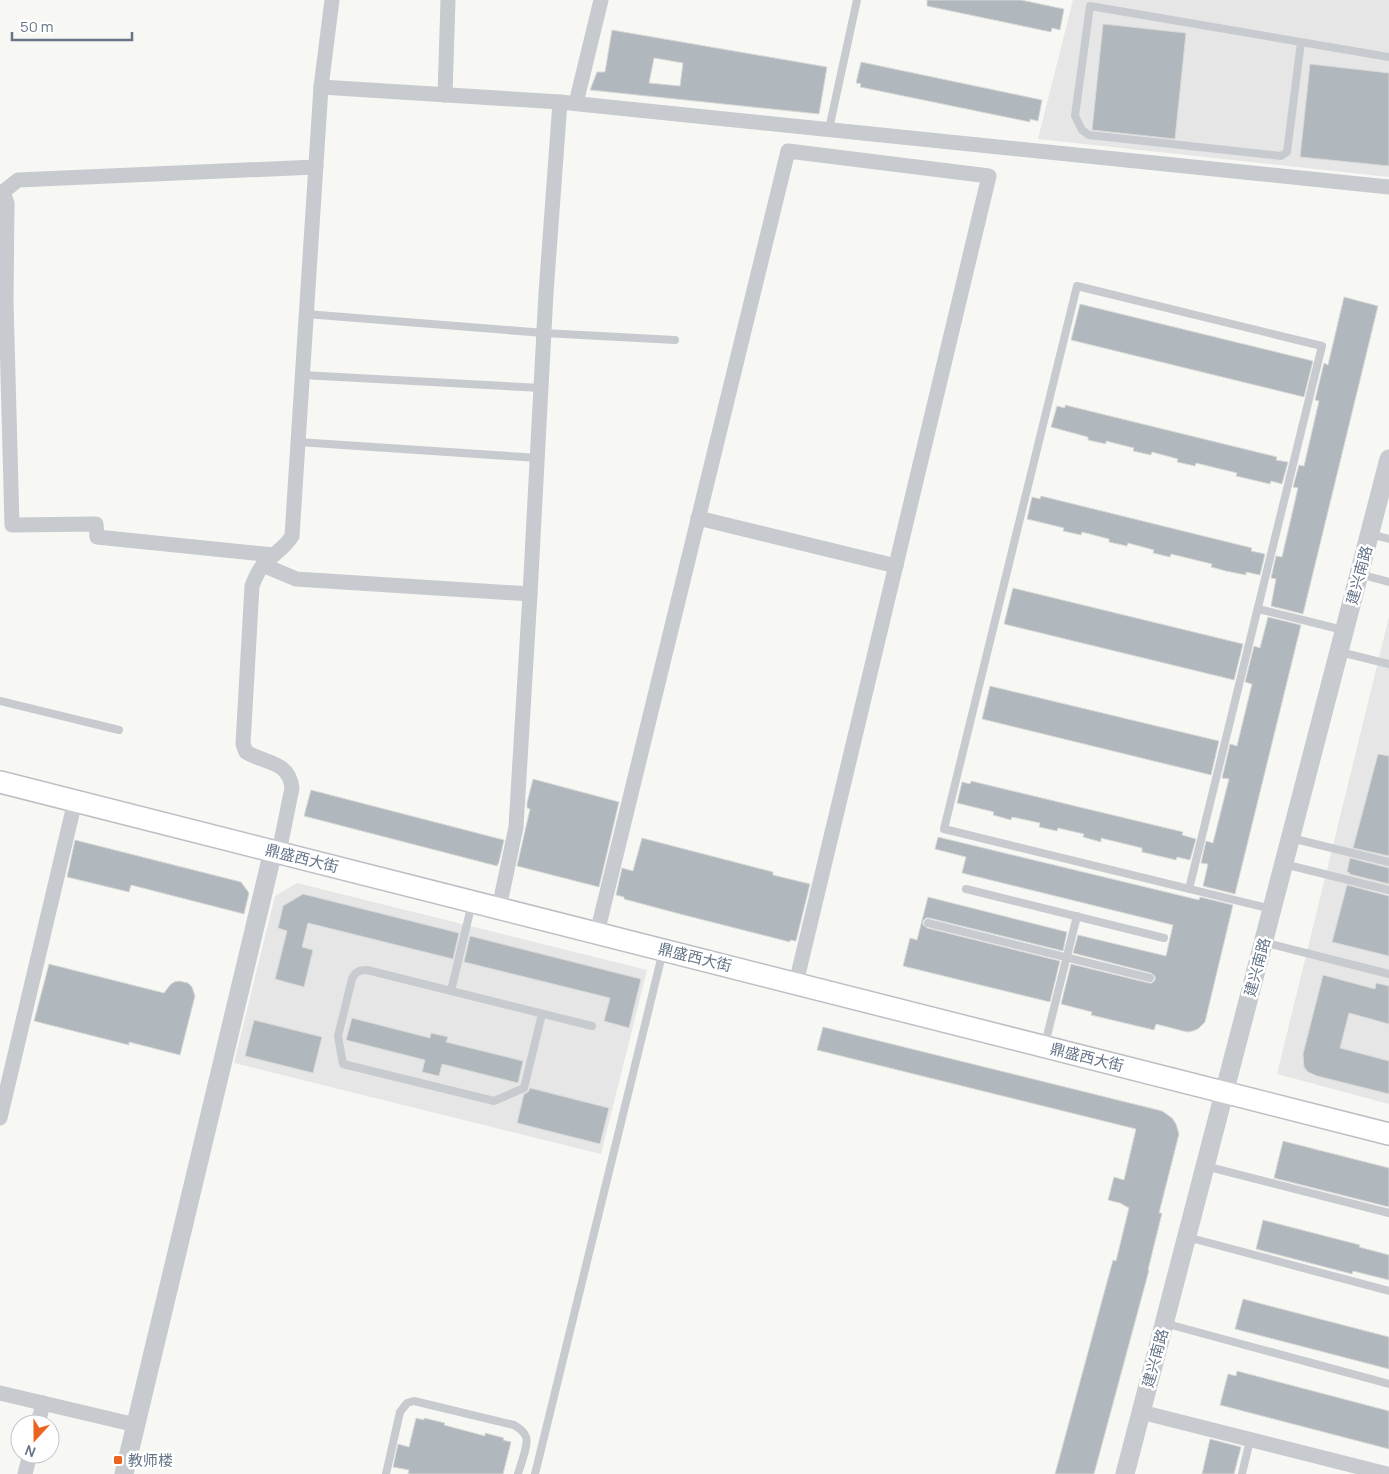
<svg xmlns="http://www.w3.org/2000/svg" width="1389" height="1474" font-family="Manrope,'Noto Sans SC',sans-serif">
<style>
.built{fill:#e5e6e5}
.building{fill:#b0b7bd;stroke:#d9d9d7;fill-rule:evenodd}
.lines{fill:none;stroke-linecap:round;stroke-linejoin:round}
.secondary-casing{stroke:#bcbfc4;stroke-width:24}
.service{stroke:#c7cace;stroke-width:8}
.minor{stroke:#c7cace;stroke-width:15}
.tertiary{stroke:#c7cace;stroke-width:19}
.secondary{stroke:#fff;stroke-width:21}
.poi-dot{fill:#eb6420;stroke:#fff;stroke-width:2}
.labels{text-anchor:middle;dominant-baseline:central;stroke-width:5;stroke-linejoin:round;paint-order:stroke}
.street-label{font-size:15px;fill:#657487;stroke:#fff}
.poi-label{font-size:15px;fill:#657487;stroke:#fff;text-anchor:start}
</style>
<rect width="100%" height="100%" fill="#f7f7f4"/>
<g class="built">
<polygon points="1073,0 1389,0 1389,177 1038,139"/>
<polygon points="1389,617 1389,1104 1277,1074"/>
<polygon points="297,883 647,970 601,1154 234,1063 275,896"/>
</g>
<g class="building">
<polygon points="927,0 1021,0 1064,9 1060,30 1052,28 1051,32 927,6"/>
<polygon points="1103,24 1186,33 1175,139 1092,130"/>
<path d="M 612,30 L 827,67 L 819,114 L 590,90 L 597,72 L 605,72 ZM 654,58 L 683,63 L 680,86 L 649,83 Z"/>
<polygon points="861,62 1042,100 1038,121 1030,119 1030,122 860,87 861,84 856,83"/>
<polygon points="1310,64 1389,73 1389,166 1300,157"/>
<polygon points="1344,297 1378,306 1303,614 1271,606 1276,579 1271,578 1276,556 1282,557 1298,488 1293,487 1299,465 1304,466 1319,401 1315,400 1324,363 1328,365"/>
<polygon points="1080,304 1313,361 1304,397 1071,340"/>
<polygon points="1065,405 1277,457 1276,460 1288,462 1282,484 1271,481 1270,484 1236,476 1237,473 1196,463 1195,466 1177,462 1178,459 1152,452 1151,455 1133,451 1134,448 1106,441 1106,444 1088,440 1088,437 1051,427 1057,406 1065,408"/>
<polygon points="1041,496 1252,548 1251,551 1265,554 1260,575 1246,572 1246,575 1226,571 1211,567 1212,564 1171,554 1170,557 1153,553 1154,550 1128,543 1127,546 1109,542 1109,539 1082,532 1081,535 1063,531 1064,528 1027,519 1032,497 1040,499"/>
<polygon points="1013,588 1243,644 1234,680 1004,624"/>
<polygon points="1268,617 1301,625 1235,894 1203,886 1208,864 1201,863 1206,841 1213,843 1229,779 1222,778 1230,744 1237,746 1252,684 1245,682 1254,646 1260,648"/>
<polygon points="990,686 1219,741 1211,775 982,719"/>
<polygon points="1378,754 1389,756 1389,856 1353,848"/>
<polygon points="533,779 619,802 599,887 517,866 530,809 527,808 527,803"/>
<polygon points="971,781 1183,832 1182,835 1196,839 1190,860 1177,857 1176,860 1142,852 1142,848 1101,838 1101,842 1083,837 1084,834 1058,828 1057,831 1039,827 1040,823 1012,817 1011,820 993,815 994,812 957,803 962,782 970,784"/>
<polygon points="311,790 504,840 499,862 497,866 304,816"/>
<polygon points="938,837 1199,900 1200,897 1233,905 1205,1022 1198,1029 1193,1031 1187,1032 1156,1024 1154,1030 1091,1015 1092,1012 1061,1004 1071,964 1149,983 1152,983 1155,980 1155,976 1151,973 1073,953 1078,935 1166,956 1173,925 962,873 966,857 935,849"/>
<polygon points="642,838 773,872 773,875 810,884 796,941 790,940 790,942 680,914 624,899 624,897 616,895 622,868 633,871"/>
<polygon points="75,840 241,882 249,893 244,914 131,885 129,892 67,877"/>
<polygon points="1350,858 1389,868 1389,884 1349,874 1350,873 1347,872"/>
<polygon points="1347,885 1389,896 1389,956 1332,942"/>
<polygon points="303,894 459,933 453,959 308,923 302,947 313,950 304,987 275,979 287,931 278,928 283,906"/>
<polygon points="928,897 1067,932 1063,951 929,918 926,918 923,921 923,925 927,928 1060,961 1050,1002 903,966 910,938 917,940"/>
<polygon points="470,936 641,979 629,1028 604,1021 610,998 464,962"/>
<polygon points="49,964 164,993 170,985 174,982 179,981 188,983 192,987 195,996 180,1055 129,1042 129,1045 34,1021"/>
<polygon points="1323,975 1375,989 1376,983 1389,986 1389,1024 1349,1013 1340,1048 1389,1061 1389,1094 1317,1076 1308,1072 1304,1067 1303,1054"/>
<polygon points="352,1018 430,1038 431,1033 448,1037 446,1042 523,1061 518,1083 442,1064 439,1076 422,1072 425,1060 346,1040"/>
<polygon points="254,1020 322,1037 313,1073 245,1056"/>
<polygon points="823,1027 1162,1111 1172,1118 1176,1124 1179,1134 1159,1213 1162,1213 1148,1270 1149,1270 1094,1474 1055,1474 1113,1260 1116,1261 1129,1208 1120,1203 1108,1200 1114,1177 1124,1180 1136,1129 817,1050"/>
<polygon points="530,1088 609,1108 600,1144 517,1123 524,1094 528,1092"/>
<polygon points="1283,1141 1389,1168 1389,1207 1274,1178"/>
<polygon points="1263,1220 1360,1245 1359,1247 1389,1255 1389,1280 1353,1271 1352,1274 1256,1249"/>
<polygon points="1243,1299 1389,1337 1389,1369 1235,1329"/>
<polygon points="1237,1371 1389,1411 1389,1449 1220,1405 1228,1374 1236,1376"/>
<polygon points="416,1418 424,1420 424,1418 445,1423 444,1425 485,1436 485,1433 504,1438 503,1440 511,1442 503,1474 408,1474 409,1470 393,1467 398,1444 409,1447"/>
<polygon points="1210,1439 1241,1447 1234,1474 1202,1474"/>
</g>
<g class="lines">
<defs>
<polyline id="secondary" points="0,782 1389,1134"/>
</defs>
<use href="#secondary" class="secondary-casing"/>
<g class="service">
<polyline points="1301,42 1287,152 1281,156 1089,135 1082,130 1075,116 1090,6 1389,57"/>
<polyline points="829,129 857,0"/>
<polyline points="306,314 544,333 675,340"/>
<polyline points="302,375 541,388"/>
<polyline points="298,442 538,458"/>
<polyline points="1370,534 1389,539"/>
<polyline points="1359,574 1389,582"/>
<polyline points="1258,609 1343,630"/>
<polyline points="1340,652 1389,664"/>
<polyline points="0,701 119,730"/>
<polyline points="1291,838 1389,862"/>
<polyline points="1284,864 1389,890"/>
<polyline points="966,889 1164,938"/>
<polyline points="1189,889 1322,346 1077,286 944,829 1272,909"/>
<polyline points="928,923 1150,978"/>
<polyline points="1263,942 1389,974"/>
<polyline points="451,991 472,903"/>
<path d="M 542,1014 L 524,1088 L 494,1101 L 343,1064 L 338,1036 L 352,979 C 355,972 359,970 367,970 L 592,1026"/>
<polyline points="1045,1044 1077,916"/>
<polyline points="1205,1166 1389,1213"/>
<polyline points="1187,1237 1389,1291"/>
<polyline points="1164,1323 1389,1384"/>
<path d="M 386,1474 L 400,1412 L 407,1403 L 414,1401 L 514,1425 C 519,1428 524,1431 526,1437 C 529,1444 520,1466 518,1474"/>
<polyline points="535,1474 663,951"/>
<polyline points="1242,1474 1250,1440"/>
</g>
<g class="minor">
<polyline points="321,87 560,102 1389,187"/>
<polyline points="445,95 448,0"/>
<polyline points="576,103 601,0"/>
<polyline points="0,192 3,192 18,180 316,167"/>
<polyline points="3,192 7,203 6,301 12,525 96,524 97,537 274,555"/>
<polyline points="698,518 896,566"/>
<polyline points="263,565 296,579 530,594"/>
<path d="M 279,852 L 292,788 C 289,761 266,764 246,752 L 243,744 L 252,586 C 255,578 258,571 263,565 C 273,554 285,548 292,536 L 321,87 L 332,0"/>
<polyline points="499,908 516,827 530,594 546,293 560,102"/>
<polyline points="597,933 788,151 989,176 796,983"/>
<polyline points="0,1118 75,801"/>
<polyline points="0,1393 136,1425"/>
<polyline points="1141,1412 1387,1474"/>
<polyline points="38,1424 43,1403"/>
<polyline points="25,1474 30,1454"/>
</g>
<g class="tertiary">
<polyline points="124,1474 273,851"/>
<polyline points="1125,1474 1389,459"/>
</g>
<use href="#secondary" class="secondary"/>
</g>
<rect class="poi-dot" x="113" y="1455" width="10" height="10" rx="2.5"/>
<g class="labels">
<g class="street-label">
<text transform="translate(1359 575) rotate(-75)">建兴南路</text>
<text transform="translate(302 858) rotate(14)">鼎盛西大街</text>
<text transform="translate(695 957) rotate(14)">鼎盛西大街</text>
<text transform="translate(1257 967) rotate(-75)">建兴南路</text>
<text transform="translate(1087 1057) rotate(14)">鼎盛西大街</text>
<text transform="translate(1155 1358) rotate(-75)">建兴南路</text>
</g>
<g class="poi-label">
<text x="128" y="1460">教师楼</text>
</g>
</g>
<g transform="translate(35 1439) rotate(201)"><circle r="24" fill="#ffffff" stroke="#c1c7cf"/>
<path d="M0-4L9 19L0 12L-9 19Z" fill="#eb6420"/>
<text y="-8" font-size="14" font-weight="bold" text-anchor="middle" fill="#657487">N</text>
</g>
<path d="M12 32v8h120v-8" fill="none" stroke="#657487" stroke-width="2.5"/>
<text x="20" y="32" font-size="15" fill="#657487" stroke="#ffffff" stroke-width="4" paint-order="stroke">50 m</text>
</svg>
